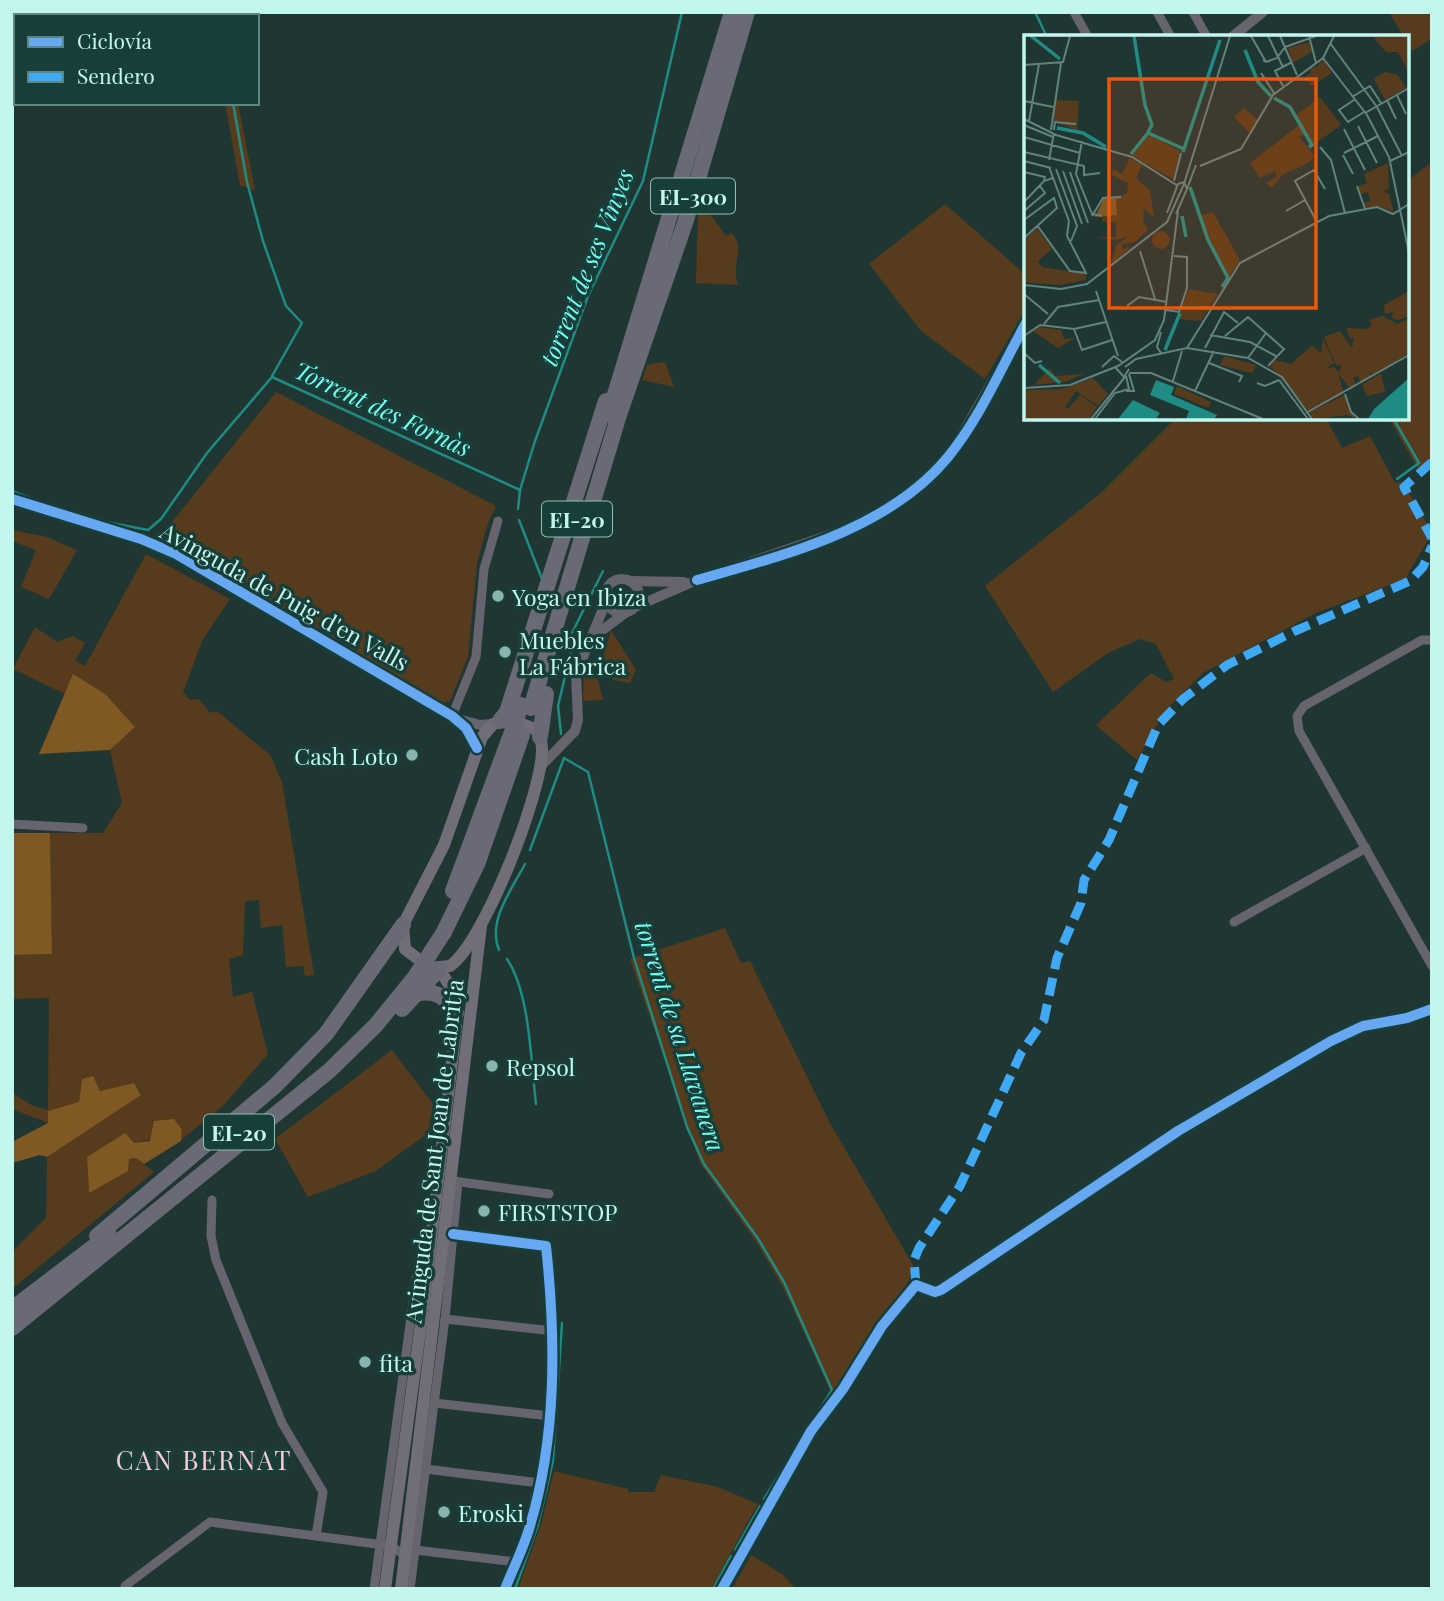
<svg xmlns="http://www.w3.org/2000/svg" width="1444" height="1601" font-family="'Playfair Display',serif">
<style>
.green{fill:#563c1c}
.forest{fill:#805823}
.lines{fill:none;stroke-linecap:round;stroke-linejoin:round}
.stream{stroke:#1f8c84;stroke-width:2.5}
.minor{stroke:#66646e;stroke-width:9}
.tertiary{stroke:#66646e;stroke-width:10}
.secondary{stroke:#716e7a;stroke-width:12}
.trunk{stroke:#696a75;stroke-width:16}
.trunk-bridge{stroke:#696a75;stroke-width:16}
.quiet{stroke:#3fa9f5;stroke-width:9;stroke-dasharray:18 9;stroke-linecap:butt}
.cycleway-casing{stroke:#183e3a;stroke-width:15}
.cycleway{stroke:#66a8f1;stroke-width:10}
.poi-dot{fill:#89b3ae;stroke:#183e3a;stroke-width:2.5}
.labels{text-anchor:middle;dominant-baseline:central;stroke-width:7;stroke-linejoin:round;paint-order:stroke}
.shield{fill:#183e3a;stroke:#8fc0b9;stroke-width:2}
.shield-label{font-size:21px;font-weight:bold;fill:#c2f7f0}
.street-label{font-size:23px;fill:#c2f7f0;stroke:#183e3a}
.poi-label{font-size:23px;fill:#c2f7f0;stroke:#183e3a;text-anchor:start}
.water-label{font-size:24px;font-style:italic;fill:#73fef1;stroke:#183e3a}
.quarter-label{font-size:26px;letter-spacing:2px;fill:#fdc9d2;stroke:#183e3a}
.inset-river{fill:none;stroke:#1f8c84;stroke-width:3.5}
.inset-road{fill:none;stroke:#61837f;stroke-width:2}
.view{fill:#e8590c;fill-opacity:0.15;stroke:#e8590c;stroke-width:3.5}
.inset-edge{fill:none;stroke:#c2f7f0;stroke-width:3.5}
</style>
<rect width="100%" height="100%" fill="#203633"/>
<g class="green">
<polygon points="1389,12 1432,12 1432,39 1412,51 1407,37 1404,37"/>
<polygon points="225,103 238,103 255,190 240,185"/>
<polygon points="1432,162 1432,462 1419,471 1389,418 1407,418 1407,181"/>
<polygon points="945,204 1026,275 1026,309 985,379 921,331 869,264"/>
<path d="M 698,212 L 710,214 L 726,236 L 731,233 C 747,247 730,262 738,285 L 696,283 Z"/>
<polygon points="665,362 674,387 642,380 647,365"/>
<polygon points="276,392 496,506 488,523 477,563 468,657 450,701 443,703 161,536"/>
<polygon points="1176,418 1326,418 1342,448 1370,436 1395,483 1403,482 1432,533 1405,579 1316,613 1203,673 1165,711 1137,760 1096,725 1151,673 1166,682 1174,679 1156,644 1140,639 1108,653 1053,692 985,586 1101,493"/>
<polygon points="12,530 47,537 77,550 49,599 21,587 36,550 12,541"/>
<polygon points="146,554 230,599 203,639 183,692 190,700 199,699 210,713 217,711 270,755 282,782 314,975 305,976 303,966 286,967 282,925 261,928 259,900 245,901 243,955 229,959 233,997 252,992 268,1054 222,1107 181,1140 182,1130 87,1157 89,1192 129,1159 136,1158 154,1172 12,1289 12,1252 46,1218 47,1157 141,1094 134,1083 100,1091 93,1077 82,1079 79,1102 48,1123 12,1109 12,1093 33,1106 48,1110 49,998 12,999 12,955 52,954 50,833 103,833 122,803 110,750 135,727 73,675 65,694 13,669 35,627 57,642 73,636 85,643 75,661 85,666"/>
<polygon points="611,630 636,670 630,683 613,680 603,656"/>
<polygon points="590,668 596,672 603,700 583,701 584,672"/>
<polygon points="725,928 741,963 750,961 831,1125 913,1265 909,1281 832,1394 784,1289 757,1243 700,1163 630,959"/>
<polygon points="392,1050 433,1104 428,1133 376,1171 308,1197 275,1139"/>
<polygon points="554,1471 628,1489 628,1492 654,1492 661,1475 718,1487 758,1504 711,1589 518,1589 541,1524"/>
<polygon points="751,1555 782,1574 796,1589 732,1589"/>
</g>
<g class="forest">
<polygon points="73,674 105,694 135,727 110,750 39,754"/>
<polygon points="12,833 50,833 52,954 12,955"/>
<polygon points="93,1076 100,1091 134,1083 141,1095 47,1157 40,1155 12,1163 12,1142 48,1123 48,1111 79,1102 82,1079"/>
<polygon points="174,1119 182,1130 181,1141 144,1164 136,1158 129,1159 128,1171 89,1193 87,1157 125,1133 134,1143 150,1141 154,1121"/>
</g>
<g class="lines">
<g class="stream">
<polyline points="214,12 215,16"/>
<polyline points="1035,12 1047,37"/>
<polyline points="233,103 247,182 263,241 286,306 302,323 272,376"/>
<polyline points="1393,418 1419,463 1397,479"/>
<polyline points="12,491 48,505"/>
<polyline points="518,509 520,490 535,441 588,296 643,181 682,12"/>
<polyline points="519,520 542,579"/>
<polyline points="101,521 148,530 161,519 207,453 272,377 520,490"/>
<polyline points="561,734 558,706 572,647 570,637 603,571"/>
<polyline points="530,850 564,758 588,772 634,958 687,1127 704,1164 757,1237 784,1282 832,1390 764,1499"/>
<path d="M 499,950 C 487,921 512,889 525,864"/>
<path d="M 507,959 C 530,993 531,1063 536,1104"/>
<polyline points="735,1550 760,1506"/>
<polyline points="515,1589 538,1525 553,1461 562,1323"/>
<polyline points="713,1589 731,1556"/>
</g>
<g class="minor">
<polyline points="1074,12 1088,37"/>
<polyline points="1157,12 1171,37"/>
<polyline points="1193,12 1207,37"/>
<polyline points="1432,640 1422,640 1304,706 1297,716 1299,731 1432,966"/>
<polyline points="452,716 476,657 484,569 498,521"/>
<polyline points="12,824 83,828"/>
<polyline points="1234,922 1366,848"/>
<polyline points="453,1181 549,1194"/>
<polyline points="212,1200 211,1236 216,1260 282,1423 323,1492 316,1536"/>
<path d="M 453,1234 L 546,1246 C 556,1339 557,1438 529,1529 C 523,1549 513,1569 505,1589"/>
<polyline points="445,1319 553,1331"/>
<polyline points="434,1403 550,1416"/>
<polyline points="425,1469 540,1483"/>
<polyline points="415,1550 516,1562"/>
<polyline points="125,1586 210,1522 391,1546 406,1556"/>
<polyline points="374,1589 417,1273 428,1258"/>
<polyline points="410,1589 445,1319 458,1182"/>
<polyline points="722,1589 811,1431 843,1389 882,1326 916,1285 935,1292 941,1290 1178,1131 1331,1041 1363,1026 1407,1018 1432,1009"/>
</g>
<g class="tertiary">
<polyline points="1232,37 1263,12"/>
<polyline points="12,499 141,539 176,554 452,716 466,728 477,748"/>
<circle cx="622" cy="596" r="17"/>
<polyline points="630,581 684,582"/>
<polyline points="635,607 697,580 850,528 905,498 950,455 1026,323"/>
<polyline points="596,635 625,613"/>
<polyline points="458,719 480,725 493,724"/>
<polyline points="541,766 575,731 578,720 576,674 606,602"/>
</g>
<g class="secondary">
<path d="M 512,720 L 535,729 C 540,736 542,741 542,749 C 543,791 484,943 450,966 L 430,968 L 405,949 L 403,925 L 444,845 L 482,737 L 493,724 Z"/>
<polyline points="385,1589 421,1324 456,1027 452,989 439,969"/>
<polyline points="401,1589 481,926"/>
</g>
<g class="trunk">
<polyline points="609,414 732,12"/>
<polyline points="531,708 618,418 685,223 747,12"/>
<polyline points="500,721 507,712 606,401"/>
<polyline points="540,737 546,694"/>
<polyline points="453,891 512,732"/>
<polyline points="444,932 478,862 522,735"/>
<path d="M 416,994 C 435,989 446,997 456,1013"/>
<polyline points="402,1009 439,969"/>
<polyline points="97,1236 275,1086 326,1034 403,925"/>
<polyline points="12,1309 109,1235"/>
<polyline points="12,1328 329,1071 376,1025 415,977"/>
</g>
<g class="trunk-bridge">
<polyline points="512,732 521,705"/>
<polyline points="415,977 444,932"/>
</g>
<g class="quiet">
<polyline points="1432,462 1404,487 1432,538"/>
<polyline points="916,1285 914,1260 919,1248 960,1186 1021,1053 1044,1020 1057,958 1081,903 1084,880 1109,840 1158,725 1183,699 1227,665 1295,631 1410,581 1423,567 1432,546"/>
</g>
<defs>
<g id="cycleway">
<polyline points="12,499 141,539 176,554 452,716 466,728 477,748"/>
<path d="M 697,580 C 784,555 888,530 948,457 C 980,418 1001,368 1026,323"/>
<path d="M 453,1234 L 546,1246 C 556,1339 557,1438 529,1529 C 523,1549 513,1569 505,1589"/>
<polyline points="722,1589 811,1431 843,1389 882,1326 916,1285 935,1292 941,1290 1178,1131 1331,1041 1363,1026 1407,1018 1432,1009"/>
</g>
</defs>
<use href="#cycleway" class="cycleway-casing"/>
<use href="#cycleway" class="cycleway"/>
</g>
<g class="poi-dot">
<circle cx="498" cy="596" r="7"/>
<circle cx="505" cy="652" r="7"/>
<circle cx="412" cy="755" r="7"/>
<circle cx="492" cy="1066" r="7"/>
<circle cx="484" cy="1211" r="7"/>
<circle cx="365" cy="1362" r="7"/>
<circle cx="444" cy="1512" r="7"/>
</g>
<g class="labels">
<g class="shield">
<rect x="651" y="178.5" width="84" height="35" rx="5"/>
<rect x="542" y="501.5" width="70" height="35" rx="5"/>
<rect x="204" y="1114.5" width="70" height="35" rx="5"/>
</g>
<g class="shield-label">
<text x="693" y="196">EI-300</text>
<text x="577" y="519">EI-20</text>
<text x="239" y="1132">EI-20</text>
</g>
<g class="street-label">
<text transform="translate(285 596) rotate(29)">Avinguda de Puig d'en Valls</text>
<text transform="translate(433 1151) rotate(-83)">Avinguda de Sant Joan de Labritja</text>
</g>
<g class="poi-label">
<text x="512" y="596">Yoga en Ibiza</text>
<text x="519" y="639">Muebles<tspan x="519" dy="26">La Fábrica</tspan></text>
<text x="398" y="755" text-anchor="end">Cash Loto</text>
<text x="506" y="1066">Repsol</text>
<text x="498" y="1211">FIRSTSTOP</text>
<text x="379" y="1362">fita</text>
<text x="458" y="1512">Eroski</text>
</g>
<g class="water-label">
<text transform="translate(586 267) rotate(-68)">torrent de ses Vinyes</text>
<text transform="translate(383 408) rotate(25)">Torrent des Fornàs</text>
<text transform="translate(681 1036) rotate(72)">torrent de sa Llavanera</text>
</g>
<g class="quarter-label">
<text x="204" y="1459">CAN BERNAT</text>
</g>
</g>
<g transform="translate(1024 35)">
<rect width="385" height="385" fill="#203633"/>
<path d="M 385,1 L 385,38 L 374,17 L 362,17 L 349,2 ZM 285,7 L 288,17 L 269,28 L 264,13 ZM 299,24 L 308,38 L 287,51 L 282,41 L 287,38 L 285,33 L 293,32 ZM 361,37 L 374,40 L 382,53 L 361,65 L 350,44 ZM 250,62 L 263,68 L 273,80 L 296,62 L 317,90 L 288,111 L 281,99 L 275,102 L 290,120 L 286,127 L 258,140 L 248,153 L 242,148 L 253,141 L 251,136 L 236,143 L 226,128 L 275,90 L 265,72 ZM 31,65 L 55,66 L 53,95 L 30,87 ZM 220,73 L 234,85 L 226,98 L 210,82 ZM 125,100 L 156,116 L 149,144 L 108,121 ZM 106,123 L 118,130 L 112,143 L 126,156 L 130,183 L 120,173 L 119,186 L 124,195 L 111,207 L 98,209 L 98,214 L 107,212 L 87,229 L 92,210 L 105,201 L 92,205 L 72,202 L 92,202 L 92,187 L 78,187 L 78,181 L 92,163 L 103,159 L 104,148 L 87,140 L 90,134 L 98,139 ZM 364,128 L 365,154 L 359,156 L 365,159 L 370,177 L 354,171 L 342,173 L 339,168 L 346,166 L 344,157 L 336,159 L 334,151 L 343,148 L 340,139 ZM 189,177 L 216,225 L 204,243 L 175,181 ZM 13,193 L 28,214 L 14,226 L 18,232 L 62,239 L 62,245 L 36,250 L 0,247 L 0,205 ZM128 205a9 9 0 1 1 18 0a9 9 0 1 1-18 0ZM 165,254 L 194,259 L 177,286 L 153,284 ZM 385,256 L 384,282 L 374,285 L 368,283 L 369,277 L 361,279 L 360,270 ZM 359,281 L 373,289 L 385,283 L 385,318 L 350,340 L 344,336 L 348,341 L 337,349 L 334,341 L 329,343 L 332,351 L 327,355 L 314,338 L 320,359 L 284,376 L 246,331 L 251,325 L 267,329 L 288,310 L 297,318 L 299,303 L 310,328 L 303,333 L 311,332 L 314,337 L 318,331 L 312,330 L 300,302 L 316,296 L 328,313 L 330,303 L 326,303 L 322,293 L 342,294 L 348,291 L 345,285 ZM 14,292 L 37,295 L 40,304 L 51,303 L 34,313 L 9,296 ZM 200,321 L 232,330 L 228,338 L 196,330 ZM 26,333 L 31,341 L 61,339 L 40,347 L 10,350 ZM 357,338 L 361,357 L 343,361 L 338,350 ZM 69,343 L 84,359 L 74,371 L 52,356 L 41,372 L 44,374 L 56,360 L 73,372 L 65,384 L 0,384 L 0,355 L 38,354 ZM 153,351 L 187,367 L 184,373 L 150,359 ZM 321,360 L 331,384 L 324,380 L 290,384 L 285,377 Z" fill="#563c1c"/>
<path d="M 80,163 L 92,163 L 93,180 L 71,182 Z" fill="#805823"/>
<path d="M 385,343 L 385,384 L 344,384 L 350,374 ZM 132,345 L 150,352 L 147,360 L 193,380 L 190,384 L 162,384 L 165,376 L 126,360 ZM 109,365 L 136,378 L 132,384 L 94,384 Z" fill="#1f8c84"/>
<path class="inset-river" d="M 7,1 L 36,24M 110,1 L 121,70 L 128,90 L 124,97M 221,15 L 234,47 L 247,61M 250,63 L 266,72 L 288,110 L 285,112M 33,93 L 59,98 L 82,112M 159,117 L 196,5M 107,119 L 124,98 L 160,114M 166,152 L 184,205 L 204,243 L 198,252M 158,181 L 162,202M 141,315 L 156,278M 15,330 L 36,348"/>
<path class="inset-road" d="M 227,1 L 242,27 L 239,25M 244,1 L 259,32M 256,1 L 273,40M 285,1 L 292,28M 306,8 L 353,72 L 378,121M 261,12 L 292,1M 299,23 L 343,80 L 365,122 L 385,218M 242,27 L 253,23 L 261,12M 0,30 L 39,27 L 46,1M 237,38 L 250,58M 259,51 L 251,36 L 268,27M 373,60 L 382,79M 328,62 L 346,51 L 357,68M 330,65 L 315,75 L 324,87 L 340,77M 363,65 L 372,84M 0,66 L 29,72M 341,78 L 385,53M 0,84 L 32,100 L 108,122 L 154,151M 5,86 L 15,29M 0,90 L 29,102M 334,91 L 353,128M 320,94 L 341,135M 27,95 L 37,28M 30,95 L 31,87 L 52,89M 0,102 L 56,118M 58,106 L 52,139 L 68,179 L 78,181M 296,112 L 307,125 L 321,178M 0,117 L 60,131 L 60,140 L 76,138M 320,118 L 354,101M 319,120 L 329,139M 25,125 L 30,98M 0,126 L 27,133M 366,126 L 385,117M 176,131 L 217,114 L 249,60 L 299,23 L 310,1M 25,132 L 45,186 L 43,201M 32,134 L 53,191 L 47,206M 39,136 L 58,189M 0,137 L 21,142 L 20,146M 46,137 L 64,188M 150,146 L 157,118M 333,151 L 341,174M 163,154 L 172,130M 0,167 L 20,146 L 29,143M 0,176 L 21,158 L 16,151M 262,176 L 281,165M 143,178 L 154,149 L 160,147 L 163,154 L 152,179M 68,181 L 79,163 L 97,162M 0,185 L 30,163 L 33,173 L 0,203M 293,187 L 271,146 L 290,135 L 301,154M 13,190 L 46,236 L 62,238 L 43,201M 116,216 L 131,264M 0,250 L 37,254 L 63,249 L 143,187 L 160,149 L 206,1M 72,256 L 94,321M 0,259 L 24,279M 103,271 L 115,262 L 143,267M 142,275 L 155,277 L 163,253 L 163,222 L 150,221M 20,289 L 34,272 L 75,265M 50,294 L 58,315 L 88,305M 137,297 L 133,312 L 137,318M 186,300 L 226,307 L 252,321M 0,301 L 16,290 L 50,294 L 82,287M 201,301 L 224,282 L 260,314 L 244,331M 163,313 L 216,228 L 305,181 L 353,172 L 369,179 L 385,169M 181,313 L 200,277 L 214,288M 0,318 L 11,328 L 18,326M 224,323 L 242,298M 185,328 L 218,341 L 215,347M 78,332 L 90,321 L 98,327M 91,332 L 100,342 L 105,334M 101,332 L 112,324 L 163,313 L 224,323 L 258,342 L 288,384M 105,338 L 127,338 L 239,384M 255,345 L 284,384M 149,346 L 158,316M 233,348 L 241,351 L 255,345M 0,353 L 46,350 L 94,331 L 131,305 L 140,285 L 154,176M 102,356 L 110,356 L 105,339M 171,356 L 190,316M 321,359 L 327,377 L 335,384M 282,378 L 385,320M 67,384 L 101,342M 71,384 L 91,358 L 105,354 L 102,341"/>
<path class="view" d="M 85,44 L 292,44 L 292,273 L 85,273 Z"/>
<rect width="385" height="385" class="inset-edge"/>
</g>
<rect width="1444" height="1601" fill="none" stroke="#c2f7f0" stroke-width="28"/>
<rect x="14" y="14" width="245" height="91" fill="#183e3a" stroke="#5c8883" stroke-width="2"/>
<rect x="28" y="37" width="35" height="10" fill="#66a8f1" stroke="#5c8883" stroke-width="2"/>
<text x="77" y="49" font-size="21" fill="#c2f7f0">Ciclovía</text>
<rect x="28" y="72" width="35" height="10" fill="#3fa9f5" stroke="#5c8883" stroke-width="2"/>
<text x="77" y="84" font-size="21" fill="#c2f7f0">Sendero</text>
</svg>
